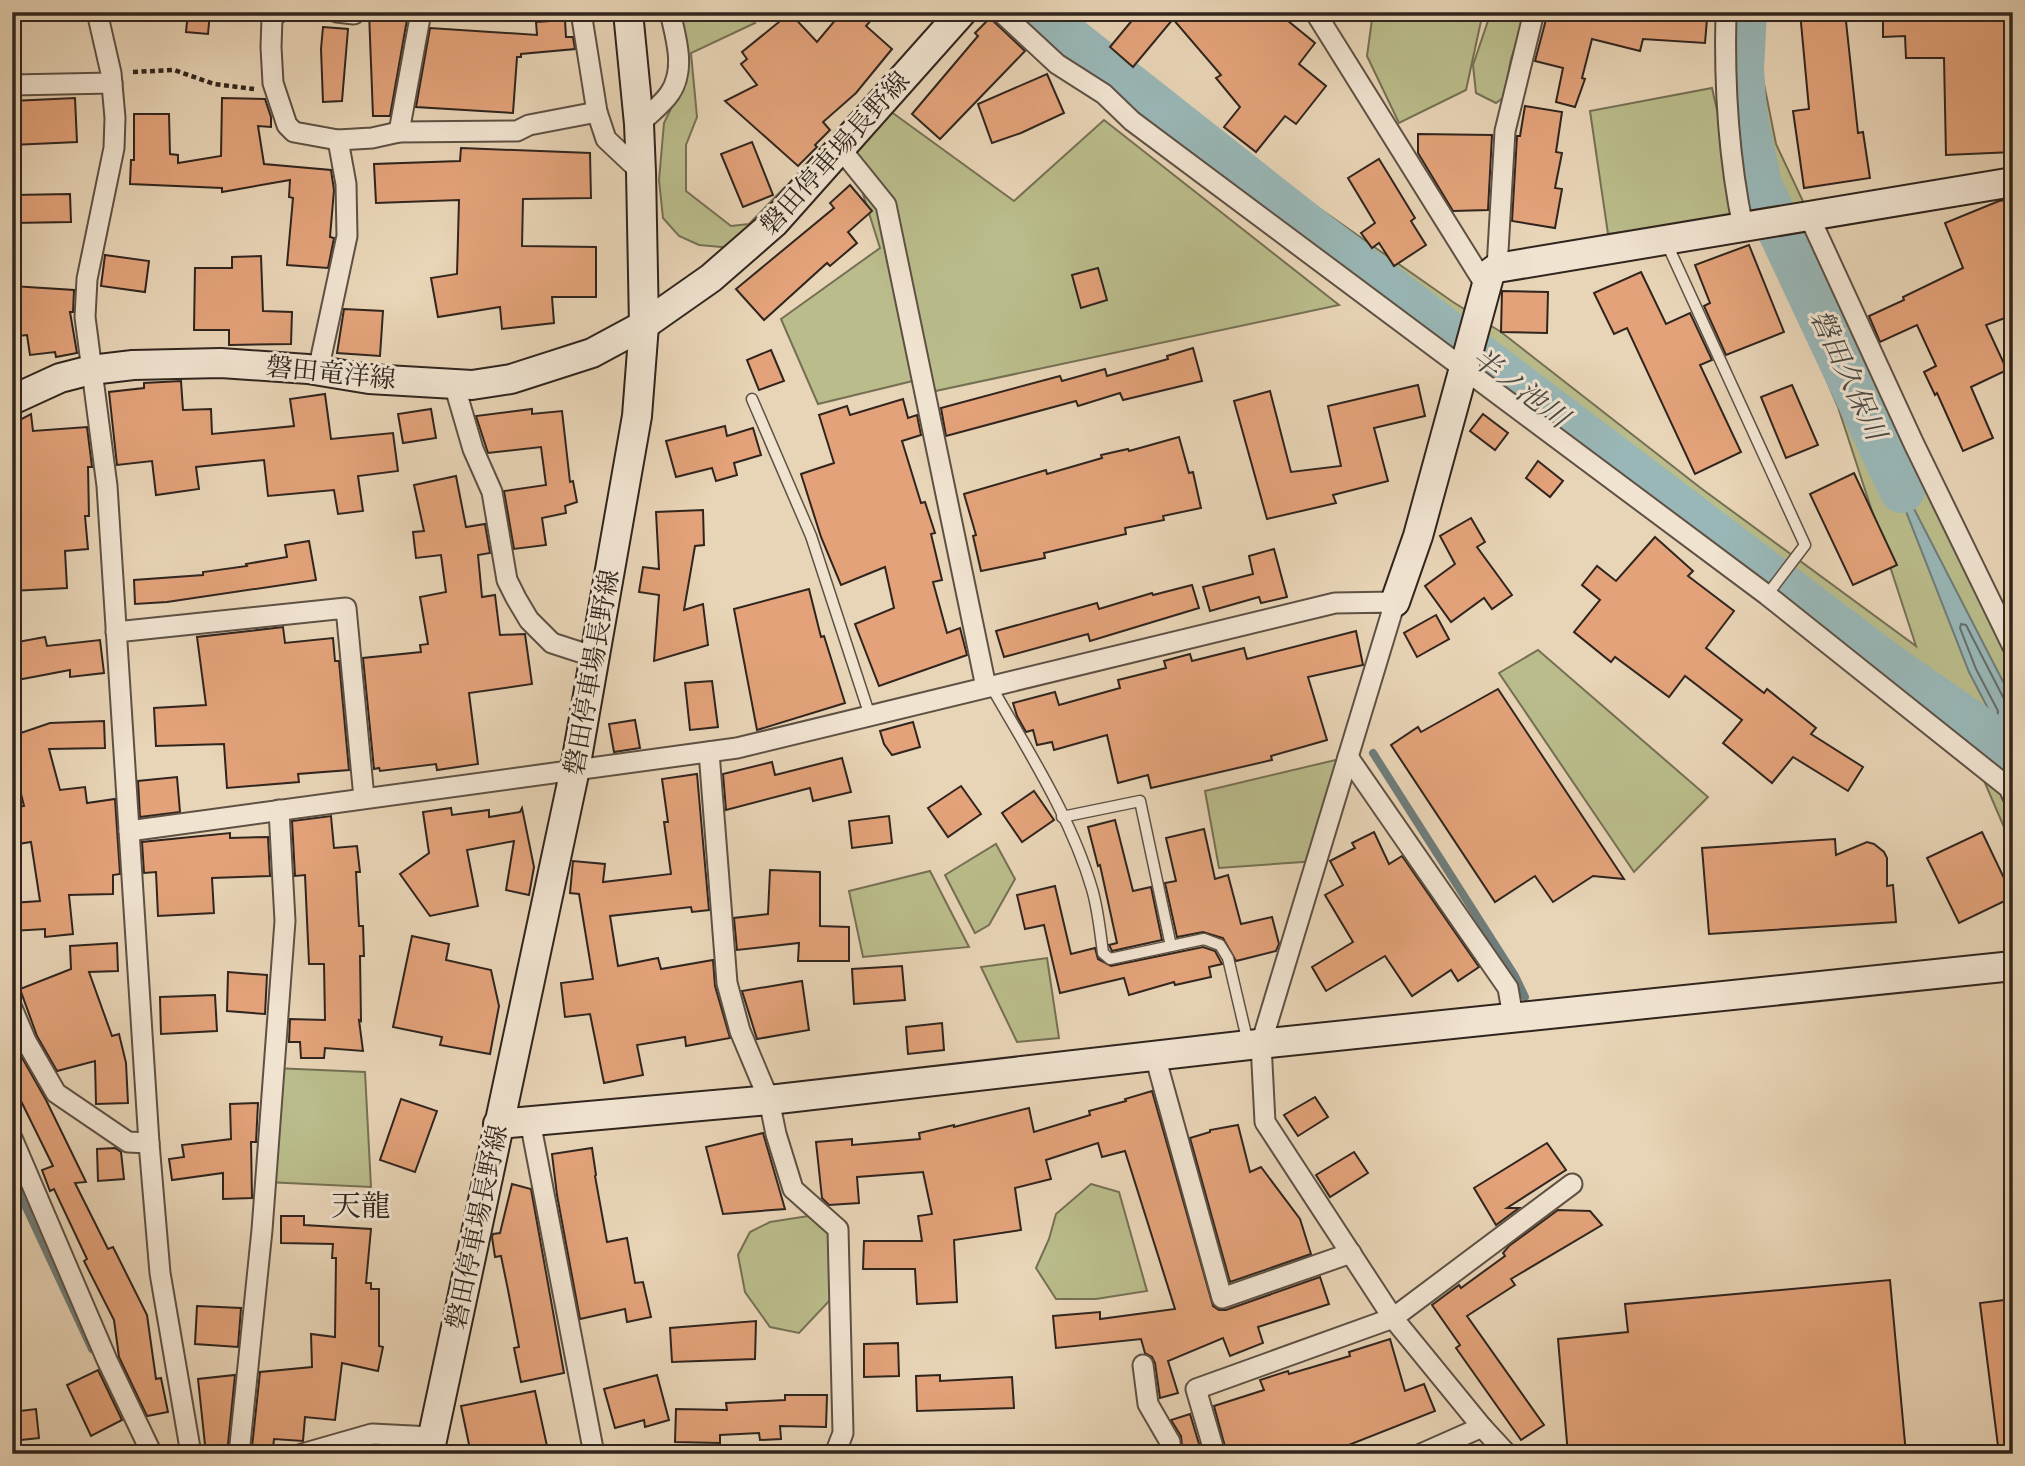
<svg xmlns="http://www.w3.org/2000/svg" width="2025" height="1466" font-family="Cardo,'Noto Serif JP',serif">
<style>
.green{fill:#babc8b;stroke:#757054;stroke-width:2}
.water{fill:#99b7b7;stroke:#6f7d7a;stroke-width:2}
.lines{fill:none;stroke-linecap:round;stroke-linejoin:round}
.shore{stroke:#646e6a;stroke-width:2}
.stream{stroke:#6f7d7a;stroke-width:8}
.river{stroke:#99b7b7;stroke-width:46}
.building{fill:#e3a27a;stroke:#30251e;stroke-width:2}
.lane-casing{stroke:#5e5144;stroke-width:13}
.street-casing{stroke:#5e5144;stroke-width:23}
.secondary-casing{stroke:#30251e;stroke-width:32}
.path{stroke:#30251e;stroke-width:4.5;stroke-dasharray:5 3.5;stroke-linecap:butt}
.lane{stroke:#f0e3d0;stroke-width:10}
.street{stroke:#f0e3d0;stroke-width:19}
.secondary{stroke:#f0e3d0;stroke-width:28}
.labels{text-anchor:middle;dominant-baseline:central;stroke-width:6;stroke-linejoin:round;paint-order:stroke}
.street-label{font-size:26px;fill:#30251e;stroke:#f0e3d0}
.water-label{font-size:28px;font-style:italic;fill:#4a4a44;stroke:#f0e3d0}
.quarter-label{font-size:30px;fill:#30251e;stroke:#f0e3d0}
</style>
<rect width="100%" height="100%" fill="#e8d4b6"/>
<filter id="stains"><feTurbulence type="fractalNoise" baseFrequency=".00286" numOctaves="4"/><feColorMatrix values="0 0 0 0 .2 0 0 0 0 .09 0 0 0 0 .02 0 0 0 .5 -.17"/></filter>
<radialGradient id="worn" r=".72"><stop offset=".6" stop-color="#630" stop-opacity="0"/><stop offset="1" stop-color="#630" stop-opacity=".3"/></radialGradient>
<g class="green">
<polygon points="668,12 749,12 755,23 691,53 697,117 686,145 686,191 731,226 749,224 784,188 789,206 744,249 699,245 679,236 663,218 659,180 664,123 681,88"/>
<polygon points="1019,12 1063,12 1260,167 1453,302 1501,332 1702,489 1916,646 1838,407 1754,209 1727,128 1726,12 1758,12 1756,44 1776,144 2013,647 2013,848 1976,762 1132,121"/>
<polygon points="1373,12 1483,12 1466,90 1399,123 1367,56"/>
<polygon points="1491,12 1527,12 1511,59 1504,97 1496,103 1476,93 1473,65"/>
<polygon points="1712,88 1738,203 1731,218 1608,234 1590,111"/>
<polygon points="890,111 1014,201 1104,120 1339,305 926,393 921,379 818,404 781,319 880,248 846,140"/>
<polygon points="1538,650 1708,797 1634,872 1499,673"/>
<polygon points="1348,757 1317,861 1219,868 1205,791"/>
<polygon points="996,844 1015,879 989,925 975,933 945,875"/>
<polygon points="930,871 969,947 863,957 849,891"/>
<polygon points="1047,958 1059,1038 1017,1042 981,967"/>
<polygon points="274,1068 365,1072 371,1187 266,1182"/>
<polygon points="1091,1184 1119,1192 1147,1291 1096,1299 1056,1299 1036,1268 1049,1239 1056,1214"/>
<polygon points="821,1214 838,1237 831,1299 799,1333 770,1327 745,1292 738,1255 750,1232 770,1222"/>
</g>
<polygon class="water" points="1876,435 2013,701 2013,768 1959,730 1802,593 1993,718 1969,672"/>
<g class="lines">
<polyline class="shore" points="2013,702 2004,699 1966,625 1961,624 1960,628 1976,669 1998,711 1997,718 1992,722 1986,722 1928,684 1924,684 1923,688 1963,724 2013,760"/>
<g class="stream">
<polyline points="1373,753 1515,976 1525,997"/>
<polyline points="12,1177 92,1349"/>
</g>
<g class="river">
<polyline points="1035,12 1318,235 1887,665 2013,753"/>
<polyline points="1744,12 1741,69 1744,113 1759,185 1902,490"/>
</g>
</g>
<g class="building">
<polygon points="188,12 210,12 208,34 186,32"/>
<polygon points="369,12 408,14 390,116 373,116"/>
<polygon points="842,12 878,12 866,26 892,49 856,93 823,122 830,130 815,145 817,147 798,166 725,101 757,85 741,64 747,59 742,52 790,13 817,42"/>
<polygon points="1139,12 1277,12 1315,43 1299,64 1326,86 1296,124 1285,116 1256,152 1224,127 1240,107 1216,78 1221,75 1173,19 1133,67 1110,47"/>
<polygon points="1548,12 1660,12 1707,19 1705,43 1643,39 1640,51 1592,39 1582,78 1585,79 1575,107 1556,102 1563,68 1535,61"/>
<polygon points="1800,12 1845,12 1858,133 1863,132 1870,178 1804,188 1793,111 1809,109"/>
<polygon points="1883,12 2006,12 2013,152 1946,155 1944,58 1906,58 1905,36 1883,37"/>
<polygon points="990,18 1025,51 940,139 912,114 978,36 975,33"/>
<polygon points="565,20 566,37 573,37 575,49 521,54 521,57 517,57 513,113 416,107 430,28 537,35 536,22"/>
<polygon points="323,27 348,29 342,101 323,102 321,49"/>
<polygon points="1047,74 1064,113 1021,133 992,143 978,104"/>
<polygon points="75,98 77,142 12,145 12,101"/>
<polygon points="222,98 265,99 271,117 271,127 258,126 264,164 331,170 334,190 330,237 334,238 328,268 287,265 293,198 289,197 290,180 222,192 222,188 130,184 131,160 134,160 134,114 169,114 170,154 178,155 178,163 221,156"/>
<polygon points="1525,106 1562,112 1556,152 1562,153 1555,188 1562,189 1555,228 1512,221 1517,136 1520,136"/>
<polygon points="1418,134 1492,135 1488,210 1453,211 1418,153"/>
<polygon points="752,142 773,195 743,207 721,154"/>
<polygon points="461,148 590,153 591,198 523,199 522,246 596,247 596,297 552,297 554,323 502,329 500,307 438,317 431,278 457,274 459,200 376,203 374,164 460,161"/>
<polygon points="1379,159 1415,218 1411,221 1426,245 1394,266 1379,243 1372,248 1361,233 1375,223 1348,178"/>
<polygon points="850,185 872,211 848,232 857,243 830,266 827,263 764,320 736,289 834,208 830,203"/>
<polygon points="70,194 71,222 12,223 12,195"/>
<polygon points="2013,199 2013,315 1986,325 2007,370 1971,387 1993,438 1963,451 1937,393 1935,395 1924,372 1936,366 1917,325 1880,342 1869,316 1904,300 1903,297 1963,268 1945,223 1999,201"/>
<polygon points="1749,245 1784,332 1726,355 1704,306 1710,303 1695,265"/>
<polygon points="105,255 149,261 145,292 101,286"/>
<polygon points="261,256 263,311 292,312 291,344 229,345 229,330 194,330 195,268 232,268 232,257"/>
<polygon points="1098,268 1107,300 1081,308 1072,275"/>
<polygon points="1641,272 1666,324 1690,313 1712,360 1700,365 1741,452 1695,474 1627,328 1614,334 1594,293"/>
<polygon points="12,286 74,290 73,312 70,312 77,353 56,357 55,352 30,355 27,335 19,336"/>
<polygon points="1502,291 1548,292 1547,333 1501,332"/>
<polygon points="344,309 383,311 380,356 337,353"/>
<polygon points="1193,348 1202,381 1123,400 1120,393 1078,406 1076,401 946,436 941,408 1060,376 1062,381 1105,369 1107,376 1168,359 1167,356"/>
<polygon points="771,350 784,381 759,390 747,360"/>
<polygon points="181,381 183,410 211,409 212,434 294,426 290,399 325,394 331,439 393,433 398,471 358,476 363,511 338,514 334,490 268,496 264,460 196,467 199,489 156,495 152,461 117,465 109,392 144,388 144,383"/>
<polygon points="1418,385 1425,416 1374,428 1388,481 1333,495 1336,503 1267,519 1234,401 1270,391 1291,472 1341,466 1328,406"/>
<polygon points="1792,385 1818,445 1786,458 1761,397"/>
<polygon points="903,399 908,418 917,415 921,435 902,441 921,503 925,502 935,533 931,534 942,580 933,582 947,633 960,628 967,655 879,686 855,624 894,608 885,567 841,585 821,537 801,474 834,463 819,415 847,406 850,415"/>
<polygon points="431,409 436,438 403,443 398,414"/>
<polygon points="532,409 532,414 562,411 570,482 573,481 577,502 565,506 566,513 542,518 546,545 514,549 504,491 546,485 541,447 488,453 476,416"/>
<polygon points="31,414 33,431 87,427 92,467 88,467 89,516 85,516 88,549 65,551 67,588 12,591 12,424"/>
<polygon points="1483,414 1508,433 1495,450 1470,431"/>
<polygon points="725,426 727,436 753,428 761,455 734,463 737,475 716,481 712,468 676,477 666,441"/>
<polygon points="1179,437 1189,473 1193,472 1201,508 1163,516 1164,520 1125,528 1126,534 1044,553 1045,558 981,571 973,536 976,535 964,494 1046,470 1047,474 1102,458 1101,455 1128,449 1129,451"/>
<polygon points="1538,461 1563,481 1550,497 1526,478"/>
<polygon points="1854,473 1897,565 1853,585 1810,494"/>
<polygon points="456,476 466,527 485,524 490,553 478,555 482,597 495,595 500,635 525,634 532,684 469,693 478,764 437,770 436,764 380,771 379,768 374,769 363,658 421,652 420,645 428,644 420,597 446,592 441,555 416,558 413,532 424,531 414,485"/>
<polygon points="703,510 704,545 695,546 684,610 703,604 708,645 654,661 659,595 639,592 643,567 659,569 656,512"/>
<polygon points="1471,518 1485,542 1477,547 1512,595 1492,609 1484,598 1451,622 1425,586 1455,564 1440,536"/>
<polygon points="1655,537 1693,571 1688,576 1734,611 1706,648 1764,693 1767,689 1816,728 1811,734 1863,767 1848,791 1793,757 1772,783 1723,743 1742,720 1685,676 1669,697 1615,657 1611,662 1574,632 1600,600 1582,585 1597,566 1616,581"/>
<polygon points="309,541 316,580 167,602 135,604 134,580 203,575 203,572 247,566 246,564 287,557 285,545"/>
<polygon points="1274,549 1287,597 1261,603 1259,597 1210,611 1203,587 1253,574 1249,556"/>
<polygon points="1192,585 1199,608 1090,641 1088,634 1004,657 996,631 1097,603 1099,609 1152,593 1153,595"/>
<polygon points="809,589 821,637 824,636 845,703 757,730 734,609"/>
<polygon points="1436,615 1449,639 1417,657 1404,633"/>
<polygon points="283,627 285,643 333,638 335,661 339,661 349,770 298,774 299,782 227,788 224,744 156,746 154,708 206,705 197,637"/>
<polygon points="1356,631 1363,665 1308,677 1327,740 1271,756 1272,760 1151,788 1148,775 1118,783 1107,735 1054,750 1052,742 1037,745 1033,730 1026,732 1017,716 1013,703 1055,692 1059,705 1120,688 1118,680 1166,668 1164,661 1190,654 1192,661 1244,648 1247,659"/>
<polygon points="45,637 47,646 100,640 104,673 70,677 70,670 12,681 12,643"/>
<polygon points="712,681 718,727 690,730 685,683"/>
<polygon points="1498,689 1624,879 1593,876 1553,902 1535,876 1495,902 1391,745 1418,727 1421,732"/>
<polygon points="635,720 640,748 614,752 609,724"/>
<polygon points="104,721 105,748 49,749 60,790 85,787 87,803 115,799 120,874 113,875 113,894 69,895 73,934 45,937 45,929 12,931 12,903 40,901 31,842 12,845 12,808 24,806 12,758 12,736 50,723"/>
<polygon points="913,722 920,747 892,755 884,744 880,731"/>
<polygon points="842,758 851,792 813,801 810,788 726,810 723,774 772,762 775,775"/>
<polygon points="697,774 709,910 692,912 691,907 610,916 618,966 658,958 661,969 713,960 715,986 730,1038 686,1046 685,1037 637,1045 643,1075 604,1083 590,1014 565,1017 561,983 593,979 579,894 570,893 573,861 605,864 603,882 671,874 664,822 668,822 662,779"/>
<polygon points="177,777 180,812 140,817 138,781"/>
<polygon points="961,786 981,814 948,837 928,808"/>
<polygon points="1034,791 1054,820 1022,842 1002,813"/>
<polygon points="451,808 452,815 489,810 489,817 520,812 522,808 534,867 529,895 506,890 514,841 467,850 478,906 430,916 400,874 429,853 423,812"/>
<polygon points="331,816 334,848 357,846 360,872 356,872 359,926 363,926 364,956 360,956 361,1021 359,1020 363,1051 325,1048 324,1058 301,1058 300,1042 289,1042 290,1019 325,1020 324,964 309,964 305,875 295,876 292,821"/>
<polygon points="889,816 892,843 852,848 849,821"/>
<polygon points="1115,820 1133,891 1151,887 1162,940 1112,951 1109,945 1117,943 1100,865 1098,866 1088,827"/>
<polygon points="1204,829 1215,879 1228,875 1241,924 1272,917 1279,944 1276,951 1236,961 1223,938 1203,932 1177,937 1165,883 1176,881 1166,838"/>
<polygon points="1374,832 1389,864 1402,856 1479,967 1458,981 1451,970 1412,996 1385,956 1326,991 1312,967 1353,942 1325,895 1343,885 1330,861 1355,848 1352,843"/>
<polygon points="1982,832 2013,897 1959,923 1927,858"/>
<polygon points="230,833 230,838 268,837 270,876 212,878 214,913 158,916 156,872 144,873 142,842"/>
<polygon points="1835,839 1836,855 1867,842 1874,844 1884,852 1887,858 1887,886 1893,885 1896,922 1709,934 1702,848"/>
<polygon points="770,870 820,872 820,926 849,927 849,961 798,961 799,943 737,950 734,918 768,914"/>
<polygon points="1055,886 1071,954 1095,948 1098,959 1111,966 1203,947 1215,951 1222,964 1209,967 1211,977 1175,985 1174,982 1129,995 1124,978 1060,993 1044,925 1025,929 1017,895"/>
<polygon points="412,936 449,944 446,960 491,970 499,1006 490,1054 440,1045 442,1037 393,1027"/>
<polygon points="117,943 118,971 89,972 112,1036 119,1034 126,1063 128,1103 96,1104 95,1061 57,1071 37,1036 20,989 71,969 70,946"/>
<polygon points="902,966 905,1000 854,1004 852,969"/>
<polygon points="228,972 267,975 265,1014 227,1011"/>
<polygon points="802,981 809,1030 757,1039 742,991"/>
<polygon points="215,995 217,1031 161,1034 160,997"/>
<polygon points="942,1023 944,1050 908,1054 906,1027"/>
<polygon points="12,1040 46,1100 86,1182 75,1183 108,1249 113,1247 147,1315 156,1379 161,1378 168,1412 147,1416 119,1357 114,1320 84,1261 87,1259 54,1189 50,1191 42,1170 53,1166 20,1099 12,1102"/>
<polygon points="1152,1091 1213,1306 1219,1310 1226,1310 1320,1277 1329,1304 1258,1327 1263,1343 1230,1356 1223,1338 1168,1361 1178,1393 1160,1398 1155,1363 1152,1357 1145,1353 1141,1339 1056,1348 1053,1316 1100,1312 1100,1319 1175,1309 1125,1151 1102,1157 1098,1143 1046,1160 1051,1179 1015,1188 1021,1230 954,1240 957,1302 917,1304 915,1269 863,1269 864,1241 922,1241 918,1216 932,1214 923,1172 857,1177 859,1203 829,1205 822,1198 816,1142 852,1139 852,1145 920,1139 919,1133 954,1125 954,1127 1029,1108 1034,1132 1090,1115 1089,1111 1126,1101 1125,1099"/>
<polygon points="1315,1097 1328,1117 1298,1136 1284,1115"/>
<polygon points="401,1099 437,1111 415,1172 380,1160"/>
<polygon points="258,1103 256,1142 251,1142 252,1198 223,1199 223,1173 172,1180 169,1159 184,1157 182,1145 231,1139 230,1104"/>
<polygon points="1238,1125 1250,1172 1261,1167 1300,1219 1311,1254 1230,1282 1190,1138 1210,1132 1210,1130"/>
<polygon points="763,1133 785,1209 723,1214 706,1147"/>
<polygon points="1547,1143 1566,1170 1507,1208 1519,1208 1496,1225 1474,1188"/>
<polygon points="115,1148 121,1152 124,1179 98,1181 97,1149"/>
<polygon points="592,1148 596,1175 595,1176 607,1242 627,1238 635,1283 643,1282 651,1317 627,1322 625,1309 580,1319 557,1195 552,1154"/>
<polygon points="1354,1152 1368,1173 1330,1197 1316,1175"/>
<polygon points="512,1184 531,1189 564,1373 521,1382 514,1348 519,1347 508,1290 501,1256 495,1257 492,1237 493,1234 500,1233"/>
<polygon points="1558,1210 1590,1211 1602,1225 1511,1279 1515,1285 1467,1316 1544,1425 1521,1440 1456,1348 1460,1345 1432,1305 1459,1285 1461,1288 1505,1256 1503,1253 1509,1246"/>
<polygon points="281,1216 304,1216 304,1225 371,1229 366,1283 371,1283 371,1289 379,1289 379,1346 383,1347 378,1371 342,1363 335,1420 305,1417 303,1441 274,1439 273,1448 252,1447 260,1372 312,1367 311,1334 335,1337 336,1258 332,1258 333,1244 281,1243"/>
<polygon points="1890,1280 1906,1454 1568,1454 1558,1339 1628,1332 1625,1304"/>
<polygon points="2013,1299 2013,1454 1999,1454 1980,1303"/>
<polygon points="197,1306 241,1308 238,1347 195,1344"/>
<polygon points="756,1321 755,1359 672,1362 670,1328"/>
<polygon points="1390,1339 1405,1391 1424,1384 1435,1411 1326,1454 1227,1454 1214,1406 1264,1390 1260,1380 1288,1371 1289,1374 1350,1356 1349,1352"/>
<polygon points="898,1343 899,1376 864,1377 864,1344"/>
<polygon points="98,1370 122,1420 91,1436 67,1385"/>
<polygon points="235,1375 227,1454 206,1454 198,1379"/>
<polygon points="657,1375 669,1420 645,1427 644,1420 615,1428 604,1389"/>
<polygon points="940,1375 940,1381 1012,1377 1014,1408 917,1411 916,1376"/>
<polygon points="535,1391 547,1446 509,1454 471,1454 461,1406"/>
<polygon points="785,1395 827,1395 826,1427 780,1426 781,1439 760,1440 759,1433 720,1435 720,1443 675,1442 676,1409 727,1410 726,1403 785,1400"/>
<polygon points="36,1409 39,1438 12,1441 12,1412"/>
<polygon points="1190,1414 1202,1454 1183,1454 1181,1436 1171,1420"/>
</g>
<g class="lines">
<defs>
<g id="lane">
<polyline points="1667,244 1805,545 1767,595"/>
<polyline points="752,399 811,536 870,716"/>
<path d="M 991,686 C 1028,751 1071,817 1092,889 C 1098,909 1100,931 1103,953 L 1110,959 L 1204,939 L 1220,945 L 1228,958 L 1248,1043"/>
<polyline points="1062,817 1140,801 1171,946"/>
</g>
<g id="street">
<polyline points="97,12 111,73 115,118 114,148 87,279 85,317 107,486 149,1143 160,1273 191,1454"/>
<polyline points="279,12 272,18 271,47 273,83 287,125 294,132 338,140 372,138 399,132 517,131 529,125 597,112"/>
<polyline points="337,12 354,14"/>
<polyline points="581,12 597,112 606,139 641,172"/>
<polyline points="1001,12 1057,64 1104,94 1132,121 1767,595 2009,788 2013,797"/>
<polyline points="1315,12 1486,286"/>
<path d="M 1726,12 C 1724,85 1728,155 1743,227"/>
<polyline points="12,85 112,83"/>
<path d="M 639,124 C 649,114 663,104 670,93 C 686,69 676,38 670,12"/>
<polyline points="399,132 421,12"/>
<polyline points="840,148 886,205 986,687"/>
<polyline points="1809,216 1914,444 2013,647"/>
<polyline points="1497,268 1505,131 1534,12"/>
<polyline points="318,371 347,236 346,184 338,140"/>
<polyline points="454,384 473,449 492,492 507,580 516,598 529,620 552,643 595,657"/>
<polyline points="116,632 346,608 364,798"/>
<polyline points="709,752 727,983 740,1031 769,1100 776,1134 793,1189 838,1229 843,1433 835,1454"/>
<polyline points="1348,757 1508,988 1513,1017"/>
<polyline points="129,831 737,748 1335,603 1395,602 1261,1044 1265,1122 1393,1318 1482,1427 1507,1454"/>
<polyline points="12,1008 26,1041 56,1093 128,1142 149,1143"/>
<polyline points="1155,1056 1222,1298 1351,1253"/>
<polyline points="530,1121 594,1454"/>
<polyline points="12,1138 107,1360 152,1454"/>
<polyline points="1143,1365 1148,1404 1170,1442 1171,1454"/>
<polyline points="239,1454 262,1230 285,921 279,810"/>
<polyline points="302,1454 372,1434 432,1437"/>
<polyline points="1215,1454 1196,1389 1393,1318 1572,1184"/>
<polyline points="1421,1454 1482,1427"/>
</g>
<g id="secondary">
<polyline points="12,400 60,378 91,370 133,365 221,363 308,369 369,379 472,385 511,379 592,353 644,325 711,278 774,223 962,12"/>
<polyline points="1395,602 1418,536 1490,273 1497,268 2013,182"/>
<polyline points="498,1124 769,1100 1249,1045 2013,966"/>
<polyline points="429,1454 575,769 637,416 644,325 641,172 639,124 628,12"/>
</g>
</defs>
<use href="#lane" class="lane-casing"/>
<use href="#street" class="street-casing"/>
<use href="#secondary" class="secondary-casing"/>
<polyline class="path" points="133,72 174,70 214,84 254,89"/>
<use href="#lane" class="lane"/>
<use href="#street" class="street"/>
<use href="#secondary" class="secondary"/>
</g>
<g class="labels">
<g class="street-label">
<text transform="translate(835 153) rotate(-48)">磐田停車場長野線</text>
<text transform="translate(331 373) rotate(6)">磐田竜洋線</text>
<text transform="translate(592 672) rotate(-80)">磐田停車場長野線</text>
<text transform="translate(477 1227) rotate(-78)">磐田停車場長野線</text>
</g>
<g class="water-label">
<text transform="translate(1848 375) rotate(65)">磐田久保川</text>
<text transform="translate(1520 388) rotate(37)">半ノ池川</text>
</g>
<g class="quarter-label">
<text x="361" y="1206">天龍</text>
</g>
</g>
<rect width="2025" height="1466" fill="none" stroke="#e8d4b6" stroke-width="42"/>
<rect x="14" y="14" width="1997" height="1438" fill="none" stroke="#30251e" stroke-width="3.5"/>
<rect x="21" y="21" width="1983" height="1424" fill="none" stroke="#30251e" stroke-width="2"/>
<rect width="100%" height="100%" filter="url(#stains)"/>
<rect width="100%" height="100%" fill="url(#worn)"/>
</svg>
